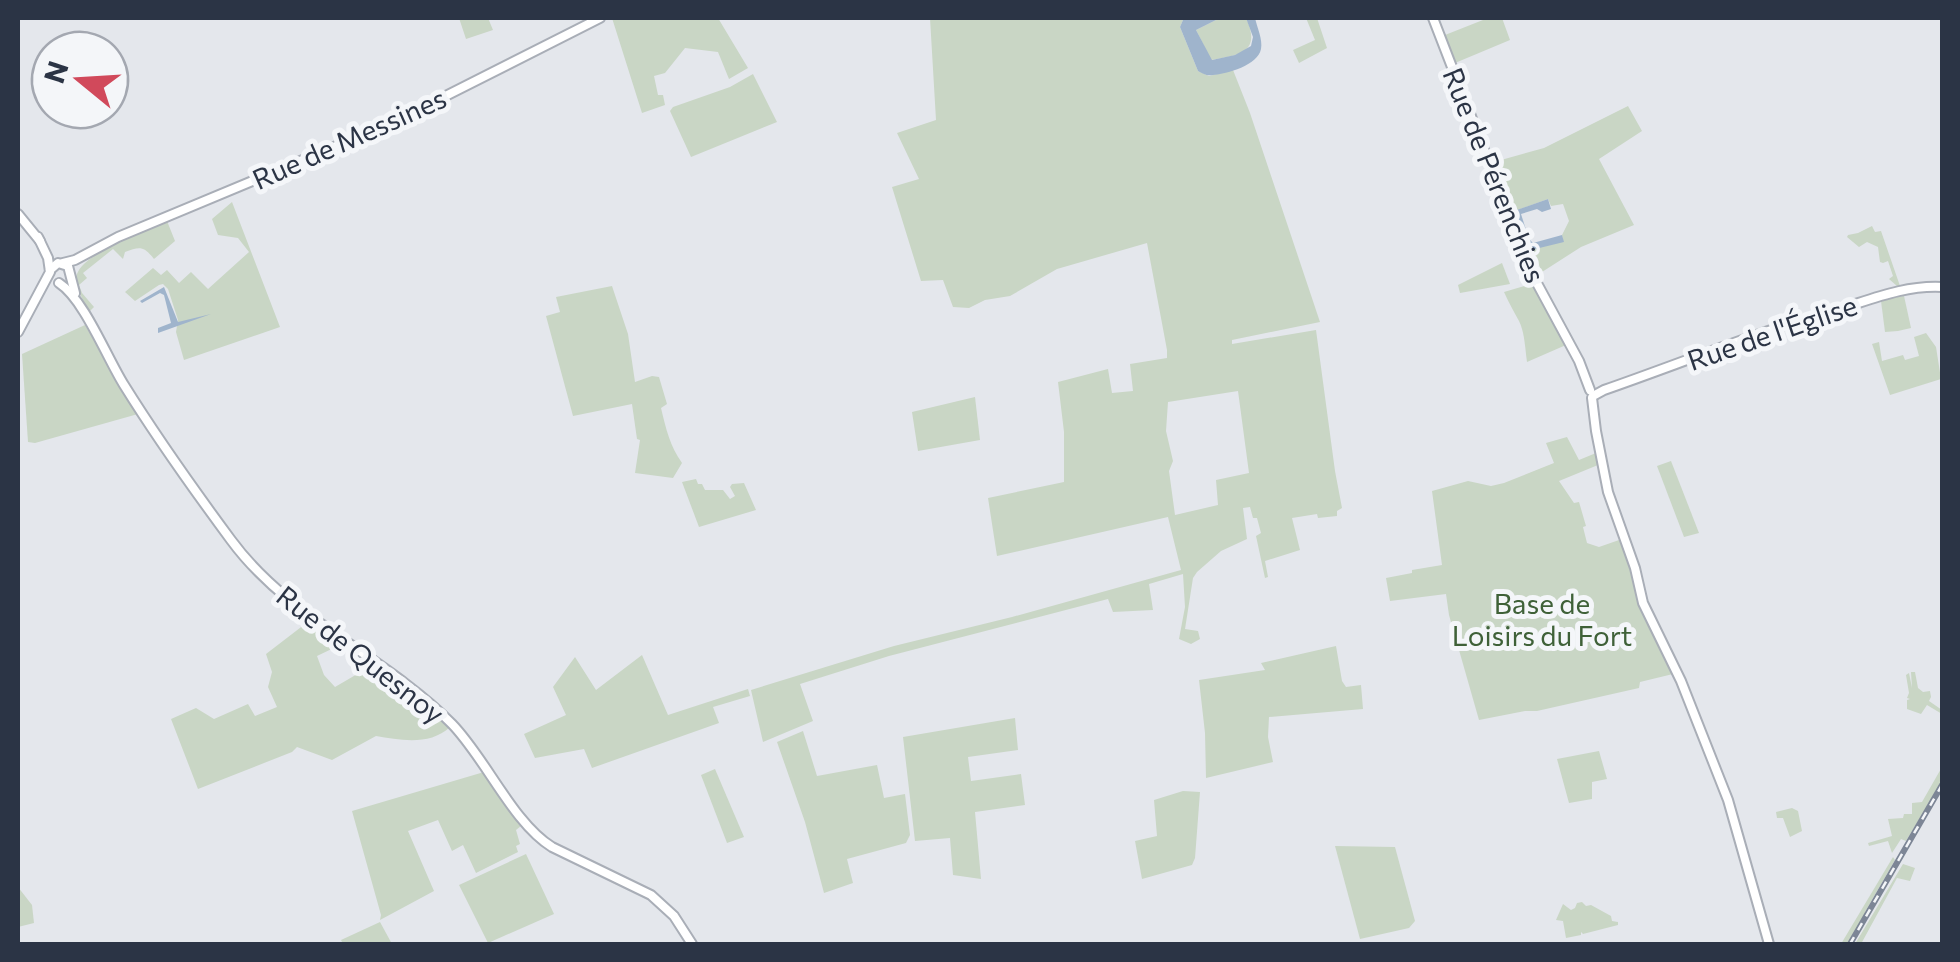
<svg xmlns="http://www.w3.org/2000/svg" width="1960" height="962" font-family="Commissioner,sans-serif">
<style>
.green{fill:#c9d6c5;fill-rule:evenodd}
.water{fill:#9fb4cc}
.lines{fill:none;stroke-linecap:round;stroke-linejoin:round}
.secondary-casing{stroke:#a9aeb7;stroke-width:12}
.secondary{stroke:#fff;stroke-width:8}
.rail-casing{stroke:#7d8696;stroke-width:6}
.rail{stroke:#f4f6f9;stroke-width:2.5;stroke-dasharray:8;stroke-linecap:butt}
.labels{text-anchor:middle;dominant-baseline:central;stroke-width:10;stroke-linejoin:round;paint-order:stroke}
.street-label{font-size:28px;fill:#2b3445;stroke:#f4f6f9}
.park-label{font-size:28px;fill:#3f6138;stroke:#f4f6f9}
</style>
<rect width="100%" height="100%" fill="#e4e7ec"/>
<g class="green">
<polygon points="459,18 488,18 493,30 466,39"/>
<polygon points="612,18 718,18 748,68 729,79 718,52 685,48 665,73 654,76 658,95 663,95 665,105 642,113"/>
<path d="M 930,18 L 1188,18 L 1183,20 L 1180,27 L 1198,71 L 1209,76 L 1233,70 L 1250,113 L 1320,322 L 1232,340 L 1232,344 L 1316,330 L 1335,471 L 1342,508 L 1337,511 L 1337,516 L 1318,518 L 1317,514 L 1292,518 L 1300,550 L 1265,561 L 1268,577 L 1265,578 L 1256,536 L 1261,533 L 1257,518 L 1253,518 L 1250,507 L 1243,508 L 1247,539 L 1221,551 L 1197,572 L 1193,578 L 1185,629 L 1198,631 L 1200,639 L 1191,644 L 1179,639 L 1185,607 L 1183,574 L 1149,584 L 1153,610 L 1113,612 L 1108,599 L 889,656 L 800,684 L 813,721 L 763,742 L 751,690 L 894,646 L 1012,617 L 1181,570 L 1168,517 L 997,556 L 988,498 L 1064,482 L 1064,432 L 1058,382 L 1108,369 L 1112,393 L 1133,391 L 1130,364 L 1167,358 L 1167,350 L 1147,243 L 1057,269 L 1010,296 L 985,300 L 969,308 L 953,307 L 943,280 L 921,281 L 892,187 L 919,179 L 897,133 L 936,120 ZM 1238,391 L 1249,473 L 1216,480 L 1218,505 L 1175,515 L 1169,471 L 1173,461 L 1166,431 L 1168,402 Z"/>
<path d="M 1220,18 L 1246,18 C 1261,51 1242,55 1211,60 L 1196,30 Z"/>
<polygon points="1306,18 1317,18 1327,48 1299,63 1293,50 1315,40"/>
<polygon points="1430,18 1437,18 1445,35 1488,18 1502,18 1510,40 1455,63 1490,153 1483,157"/>
<polygon points="753,74 777,122 691,157 670,111 673,107 730,87"/>
<polygon points="1628,106 1642,131 1599,159 1634,225 1581,247 1542,272 1532,249 1563,241 1562,235 1569,221 1563,204 1551,206 1548,199 1512,212 1494,162 1544,148"/>
<polygon points="232,202 280,327 184,360 176,332 178,320 168,289 163,284 159,285 135,301 125,292 153,268 161,275 167,270 179,283 191,272 208,289 249,252 238,238 218,235 212,219"/>
<path d="M 167,221 L 175,241 L 154,259 C 144,246 140,246 125,252 L 123,259 L 113,249 L 83,273 L 87,278 L 79,285 L 82,293 L 94,307 L 90,311 C 84,303 73,284 77,274 C 85,252 146,231 167,221 Z"/>
<polygon points="1872,226 1875,232 1881,231 1900,286 1897,286 1889,279 1893,276 1888,261 1883,263 1880,262 1878,247 1867,242 1859,247 1847,237 1848,235 1858,233"/>
<polygon points="1502,263 1510,284 1460,293 1458,285"/>
<path d="M 1541,281 L 1565,327 L 1559,331 L 1566,345 L 1527,362 C 1525,349 1525,333 1519,321 C 1514,312 1509,303 1504,292 Z"/>
<path d="M 612,286 L 628,334 L 635,382 L 652,376 L 659,377 L 667,404 L 661,408 C 666,429 670,446 682,463 L 673,478 L 635,473 L 640,440 L 637,439 L 632,404 L 573,416 L 546,316 L 560,312 L 556,297 Z"/>
<polygon points="1904,296 1911,328 1898,331 1885,332 1881,301 1882,299"/>
<polygon points="85,325 138,414 35,443 28,442 22,354"/>
<polygon points="1926,333 1936,347 1941,379 1890,395 1872,344 1879,342 1882,361 1903,355 1905,360 1919,356 1914,337"/>
<polygon points="975,397 980,440 918,451 912,412"/>
<polygon points="1567,437 1579,460 1596,453 1598,465 1559,481 1574,503 1579,502 1586,526 1583,527 1587,543 1599,547 1622,539 1633,571 1640,608 1673,674 1640,682 1639,688 1537,711 1525,711 1479,720 1449,615 1446,594 1390,601 1386,578 1412,573 1412,570 1442,565 1432,491 1468,481 1491,486 1504,483 1554,463 1546,443"/>
<polygon points="1671,461 1699,533 1684,537 1657,466"/>
<polygon points="696,479 698,484 702,484 705,490 723,490 730,499 735,496 730,487 732,484 744,483 756,510 699,527 682,482"/>
<path d="M 309,621 L 340,645 L 317,656 L 324,675 L 335,687 L 371,666 L 450,727 C 430,746 400,740 376,736 L 332,760 L 297,747 L 292,752 L 198,789 L 171,719 L 196,708 L 214,719 L 248,704 L 255,716 L 277,707 L 268,687 L 272,672 L 266,654 Z"/>
<polygon points="1336,646 1342,681 1346,687 1361,685 1363,709 1269,717 1268,737 1273,762 1206,778 1205,733 1199,680 1265,670 1261,663"/>
<polygon points="642,655 668,715 748,689 750,696 713,707 719,723 592,768 584,749 535,758 524,734 566,715 553,687 575,657 596,690"/>
<polygon points="1911,672 1915,672 1918,688 1923,692 1930,691 1931,697 1929,701 1942,710 1942,714 1927,705 1921,714 1907,709 1907,700 1910,699 1907,698 1909,693 1906,675 1909,673 1912,688"/>
<polygon points="1015,718 1018,750 968,757 971,781 1021,774 1025,805 975,812 981,879 953,875 950,838 915,841 903,737"/>
<polygon points="803,731 817,776 877,765 884,798 905,794 910,835 906,843 847,859 853,883 824,893 805,822 777,742"/>
<polygon points="1599,751 1607,779 1592,782 1592,799 1569,803 1557,759"/>
<polygon points="1942,767 1942,781 1906,841 1901,839 1892,853 1888,841 1869,846 1868,843 1892,836 1888,819 1903,818 1904,814 1912,814 1912,803 1922,802"/>
<polygon points="715,769 744,837 727,843 701,775"/>
<polygon points="484,772 521,826 516,830 520,844 516,846 518,852 476,873 463,845 452,851 438,820 408,831 434,891 380,920 381,915 352,811"/>
<polygon points="1183,791 1200,792 1195,858 1192,865 1142,879 1135,841 1157,836 1154,800"/>
<polygon points="1792,808 1798,811 1802,831 1790,837 1783,818 1777,818 1776,812"/>
<polygon points="1335,846 1395,847 1415,921 1409,928 1360,939"/>
<polygon points="526,854 554,914 488,943 459,885"/>
<polygon points="1893,857 1895,860 1865,912 1866,914 1848,944 1841,944"/>
<polygon points="1903,864 1915,868 1910,881 1897,878 1861,944 1855,944"/>
<polygon points="18,887 32,905 34,923 18,927"/>
<polygon points="1582,902 1586,906 1591,905 1611,916 1612,921 1618,922 1618,925 1583,934 1581,932 1581,935 1566,938 1563,921 1556,920 1563,904 1571,910 1575,908 1577,903"/>
<polygon points="380,922 392,944 343,944 341,940"/>
</g>
<g class="water">
<path d="M 1188,18 L 1220,18 L 1196,30 L 1212,60 L 1235,55 L 1251,46 L 1253,37 L 1246,18 L 1255,18 C 1257,27 1263,40 1261,49 C 1258,65 1227,74 1213,75 C 1206,76 1204,74 1198,71 L 1180,27 L 1183,20 Z"/>
<polygon points="1548,199 1551,209 1542,212 1537,209 1521,214 1529,239 1533,243 1562,235 1564,242 1527,251 1514,211"/>
<polygon points="164,287 178,322 211,314 158,333 158,328 171,323 164,295 160,293 142,303 140,301"/>
</g>
<g class="lines">
<defs>
<g id="secondary">
<polyline points="1433,18 1532,274 1579,361 1590,390"/>
<polyline points="18,214 40,241"/>
<polyline points="63,263 75,260 118,237 394,122 600,18"/>
<polyline points="50,270 58,263 68,266 75,293"/>
<path d="M 59,283 C 84,299 107,358 124,385 C 157,438 194,490 231,540 C 289,619 385,656 452,724 C 486,759 513,823 552,847 L 651,895 L 674,916 L 692,944"/>
<polyline points="18,332 50,272 48,258 38,237"/>
<path d="M 1593,396 L 1604,390 C 1679,364 1754,333 1830,312 C 1868,301 1902,285 1942,287"/>
<polyline points="1592,398 1596,431 1608,492 1635,568 1643,603 1681,681 1728,800 1769,944"/>
</g>
</defs>
<use href="#secondary" class="secondary-casing"/>
<use href="#secondary" class="secondary"/>
<defs>
<polyline id="rail" points="1850,944 1942,785"/>
</defs>
<use href="#rail" class="rail-casing"/>
<use href="#rail" class="rail"/>
</g>
<g class="labels">
<g class="street-label">
<text transform="translate(349 138) rotate(-24)">Rue de Messines</text>
<text transform="translate(1495 175) rotate(68)">Rue de Pérenchies</text>
<text transform="translate(1772 332) rotate(-19)">Rue de l'Église</text>
<text transform="translate(361 654) rotate(38)">Rue de Quesnoy</text>
</g>
<g class="park-label">
<text x="1542" y="603">Base de<tspan x="1542" dy="32">Loisirs du Fort</tspan></text>
</g>
</g>
<rect width="1960" height="962" fill="none" stroke="#2b3445" stroke-width="40"/>
<g transform="translate(80 80) rotate(288)"><circle r="48" fill="#f4f6f9" stroke="#a4a8b1" stroke-width="2.5"/>
<path d="M0-8L18 38L0 25L-18 38Z" fill="#d1495b"/>
<text y="-15" font-size="28" font-weight="bold" text-anchor="middle" fill="#2b3445">N</text>
</g>
</svg>
